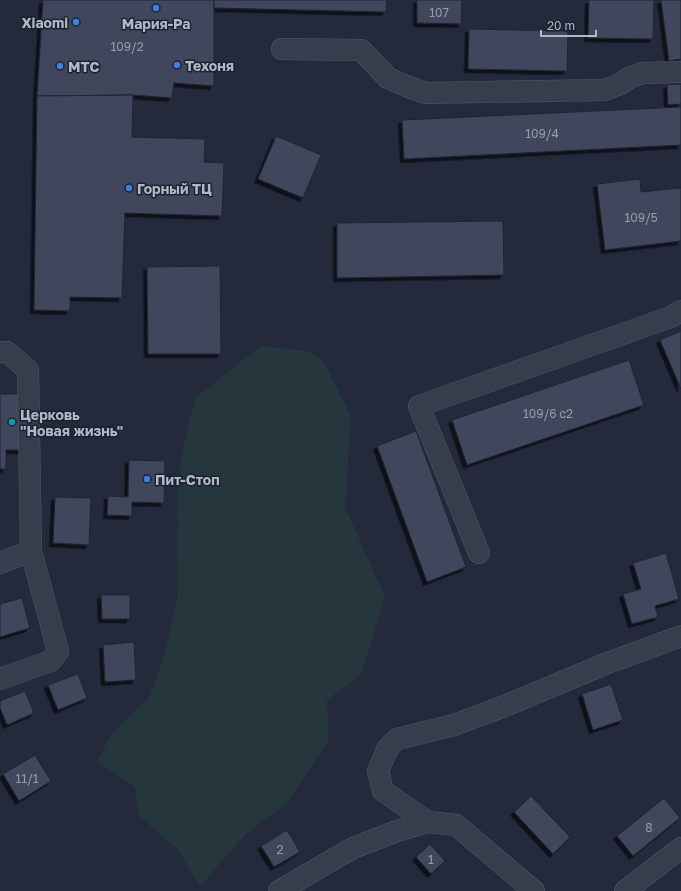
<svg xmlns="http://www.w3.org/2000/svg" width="681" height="891" font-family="'Golos Text',sans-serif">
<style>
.green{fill:#26363d}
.building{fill:#40465c;stroke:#1f2433;filter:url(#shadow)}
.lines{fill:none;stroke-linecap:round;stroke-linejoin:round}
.minor-casing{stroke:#535867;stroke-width:22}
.minor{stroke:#383d4d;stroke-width:21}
.shop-dot{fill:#3f7fe0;stroke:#1d2231;stroke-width:1.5}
.culture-dot{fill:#0f9aa8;stroke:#1d2231;stroke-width:1.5}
.labels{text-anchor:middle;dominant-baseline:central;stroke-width:3;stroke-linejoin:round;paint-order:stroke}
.number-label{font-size:12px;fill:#969cad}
.poi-label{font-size:14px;font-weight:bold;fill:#b3b8c8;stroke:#1d2231;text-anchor:start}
</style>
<defs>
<filter id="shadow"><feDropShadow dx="-3.5" dy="3.5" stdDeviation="0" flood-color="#0009"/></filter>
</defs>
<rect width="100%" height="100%" fill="#242a3c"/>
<polygon class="green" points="261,346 308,351 323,360 351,416 345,507 385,597 361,675 327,700 329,740 286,804 246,834 200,886 178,850 138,815 135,787 97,762 111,734 149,698 165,654 177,599 178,486 183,446 196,397"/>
<g class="building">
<polygon points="43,0 214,0 214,86 174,83 172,98 133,95 37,96"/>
<polygon points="214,0 387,0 386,12 214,8"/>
<polygon points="417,0 462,0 461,24 417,23"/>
<polygon points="589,0 654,0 653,39 588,38"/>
<polygon points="661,0 681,0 681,59 669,61"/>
<polygon points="469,29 568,31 567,71 468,69"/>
<polygon points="681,84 681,104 668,105 667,85"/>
<polygon points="133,95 132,137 205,139 204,162 224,163 222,216 125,213 122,298 70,297 70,311 34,310 37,96"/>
<polygon points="681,107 681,145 404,159 402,120"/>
<polygon points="276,136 321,155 303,198 258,179"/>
<polygon points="640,179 641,192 681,188 681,241 605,250 597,184"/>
<polygon points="503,221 504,275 337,278 337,223"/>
<polygon points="220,266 221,354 148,354 147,267"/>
<polygon points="681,331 681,389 660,340"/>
<polygon points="629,360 644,405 467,465 452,420"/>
<polygon points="0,394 24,394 23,450 6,450 6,469 0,469"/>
<polygon points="416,431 466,567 427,582 377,446"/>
<polygon points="129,460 165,461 164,503 132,502 132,516 107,515 108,496 128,497"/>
<polygon points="55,497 91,498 89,545 53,543"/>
<polygon points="666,553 679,599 655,606 658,617 632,624 623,594 641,589 633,563"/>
<polygon points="101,595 130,595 130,619 102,619"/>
<polygon points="22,598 30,628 0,637 0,604"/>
<polygon points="134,642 136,680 105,682 103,645"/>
<polygon points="78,674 87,698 58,710 48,685"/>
<polygon points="611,684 623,720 593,730 582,694"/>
<polygon points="25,691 34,713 7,725 0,708 0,701"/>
<polygon points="35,755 51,781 19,801 3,774"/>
<polygon points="531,796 570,837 553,854 514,812"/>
<polygon points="664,798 680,818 633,856 617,836"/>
<polygon points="287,830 300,852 274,867 261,846"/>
<polygon points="430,844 445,861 431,874 416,857"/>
</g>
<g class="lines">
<defs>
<g id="minor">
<polyline points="282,49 361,50 388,78 406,86 426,93 605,90 620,84 629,78 642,73 681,72"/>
<polyline points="0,352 7,352 28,370 31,551 0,563"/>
<polyline points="479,553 419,406 671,317 681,311"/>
<polyline points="0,679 51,661 58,651 31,551"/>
<polyline points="428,822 383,791 378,771 388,748 397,739 454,725 507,705 605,664 681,636"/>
<polyline points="279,891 353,848 397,831 428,822 456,825 534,891"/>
<polyline points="625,891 681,848"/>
</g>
</defs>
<use href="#minor" class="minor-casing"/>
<use href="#minor" class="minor"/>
</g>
<g class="shop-dot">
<circle cx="156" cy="8" r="4"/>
<circle cx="76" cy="22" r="4"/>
<circle cx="177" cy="65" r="4"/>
<circle cx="60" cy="66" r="4"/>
<circle cx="129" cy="188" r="4"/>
<circle cx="147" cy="479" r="4"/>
</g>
<circle class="culture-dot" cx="12" cy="422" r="4"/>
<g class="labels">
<g class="number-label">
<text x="439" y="12">107</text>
<text x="127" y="46">109/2</text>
<text x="542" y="133">109/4</text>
<text x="641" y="217">109/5</text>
<text x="548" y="413">109/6 с2</text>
<text x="27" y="778">11/1</text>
<text x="649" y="827">8</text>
<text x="280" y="849">2</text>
<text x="431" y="859">1</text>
</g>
<g class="poi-label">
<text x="68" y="22" text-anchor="end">Xiaomi</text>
<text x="156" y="23" text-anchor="middle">Мария-Ра</text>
<text x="185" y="65">Техоня</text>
<text x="68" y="66">МТС</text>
<text x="137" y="188">Горный ТЦ</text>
<text x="20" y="414">Церковь<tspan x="20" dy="16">"Новая жизнь"</tspan></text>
<text x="155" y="479">Пит-Стоп</text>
</g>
</g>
<path d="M541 30v6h55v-6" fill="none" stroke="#b3b8c8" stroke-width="2"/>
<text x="547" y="30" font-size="12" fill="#b3b8c8" stroke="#1d2231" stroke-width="3" paint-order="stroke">20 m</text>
</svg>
